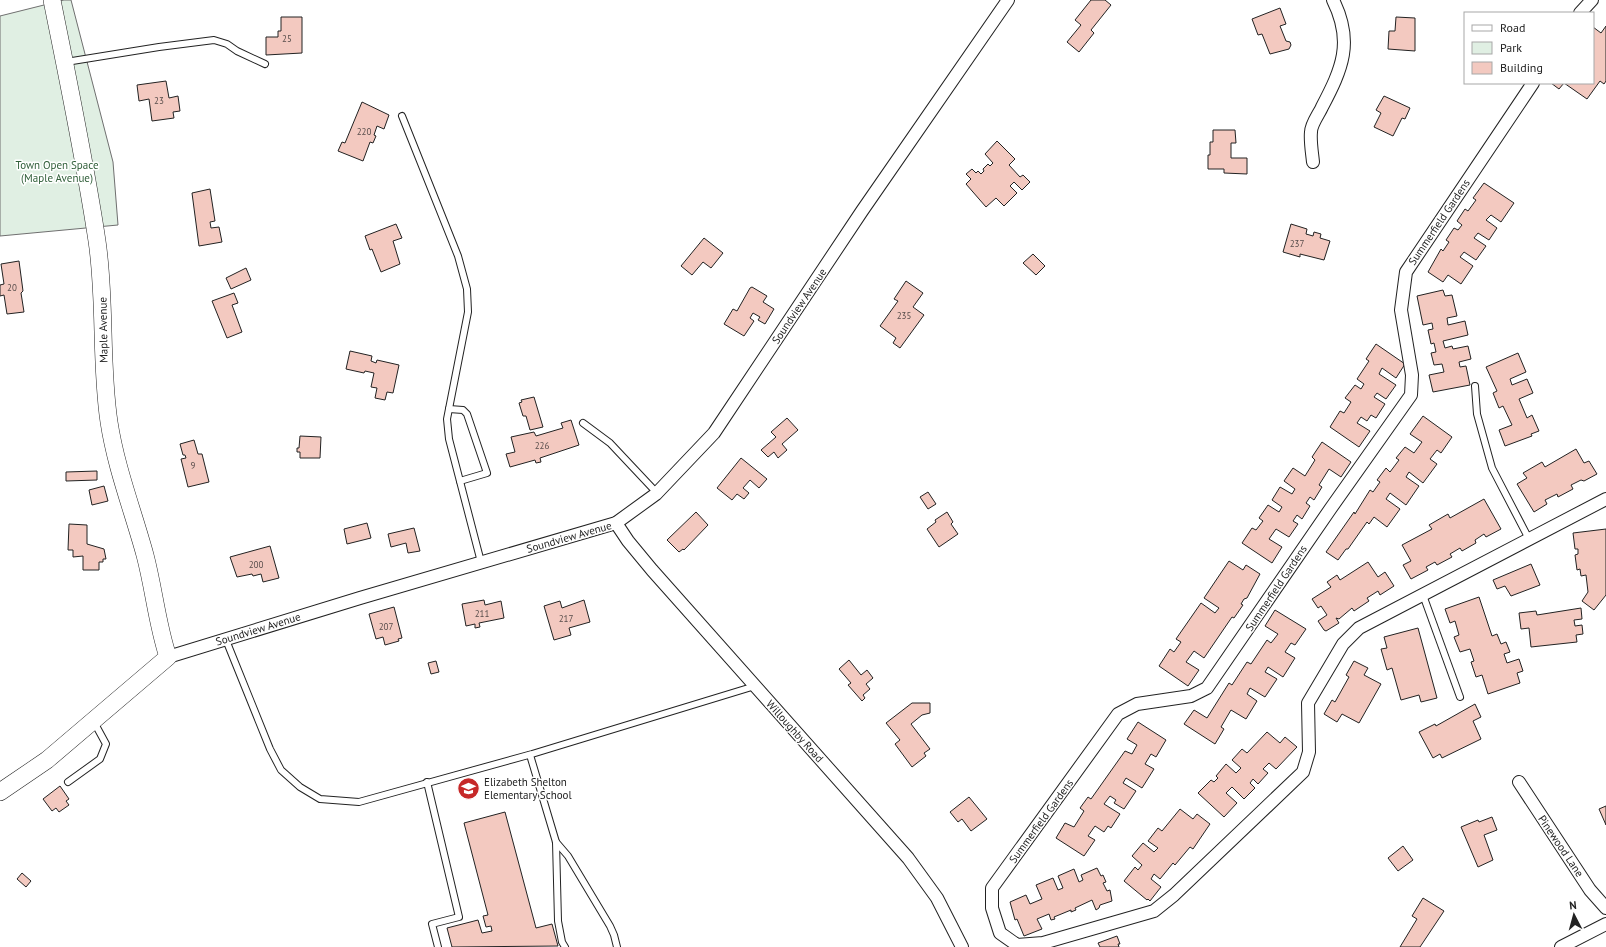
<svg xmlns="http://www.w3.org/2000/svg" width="1606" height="947" font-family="'PT Sans',sans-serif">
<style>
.green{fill:#e0efe3;stroke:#6f6f6f}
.building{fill:#f3c9c0;stroke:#222}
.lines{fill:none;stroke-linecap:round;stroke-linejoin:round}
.service-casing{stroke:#222;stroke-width:8}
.minor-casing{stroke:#222;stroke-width:14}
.secondary-casing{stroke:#222;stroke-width:18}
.service{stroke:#fff;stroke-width:6}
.minor{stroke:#fff;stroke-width:12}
.secondary{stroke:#fff;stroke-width:17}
.labels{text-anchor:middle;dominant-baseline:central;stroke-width:3;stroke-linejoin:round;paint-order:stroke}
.number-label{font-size:9px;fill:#564c4a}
.park-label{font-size:11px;fill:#2f5e38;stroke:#fff}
.street-label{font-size:11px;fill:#222;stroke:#fff}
.poi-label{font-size:11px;fill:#222;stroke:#fff;text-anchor:start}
</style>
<rect width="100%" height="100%" fill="#fff"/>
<polygon class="green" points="64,0 71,0 113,162 118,225 0,236 0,16"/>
<g class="building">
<polygon points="1091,0 1105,0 1111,5 1091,30 1094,33 1079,52 1067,42 1081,25 1075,20"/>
<polygon points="1280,8 1286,24 1280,26 1286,41 1290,42 1291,45 1289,49 1270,54 1262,34 1258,35 1252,19"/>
<polygon points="281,17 302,17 302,53 266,55 266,37 278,37 278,31 281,31"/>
<polygon points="1396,17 1415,18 1415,51 1388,49 1389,31 1395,31"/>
<polygon points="1606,26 1606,81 1604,84 1600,81 1587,99 1564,83 1593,83 1593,27 1601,33"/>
<polygon points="166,81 169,98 178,96 180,111 173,112 174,118 152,121 149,99 139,101 137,85"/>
<polygon points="1551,83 1564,83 1559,89"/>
<polygon points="1384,96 1410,108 1405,119 1402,118 1393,136 1374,127 1381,113 1376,110"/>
<polygon points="362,102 389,115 384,129 377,126 374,135 376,136 373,143 370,142 363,161 338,151 342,142 345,143"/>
<polygon points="1213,130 1235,130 1236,143 1231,143 1231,158 1247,158 1247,174 1224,173 1224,169 1208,169 1208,155 1210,155 1210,142 1213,142"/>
<polygon points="997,141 1015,159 1009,165 1020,177 1023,175 1030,182 1022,190 1014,182 1010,186 1017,193 1004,206 996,198 986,207 966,184 971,179 966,174 972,169 976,173 978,171 981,174 984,171 983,169 988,164 990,166 993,163 985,154"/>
<polygon points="1484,183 1514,203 1501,222 1491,215 1486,220 1497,228 1489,240 1478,233 1474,238 1486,246 1476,260 1464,252 1460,257 1473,266 1461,284 1448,275 1443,282 1428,272 1441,249 1443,251 1449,242 1446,240 1454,228 1458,230 1462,225 1457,221 1465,209 1468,211 1476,200 1473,198"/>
<polygon points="210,189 215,221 210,222 211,228 219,227 222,242 199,246 192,193"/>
<polygon points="396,224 402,238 393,241 400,264 381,272 372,249 370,250 365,236"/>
<polygon points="1291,224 1307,229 1306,234 1313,236 1314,232 1321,234 1320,238 1330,241 1324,260 1300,254 1300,257 1283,252"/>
<polygon points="704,238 723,253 711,268 703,262 692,275 681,266"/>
<polygon points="1033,254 1045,266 1036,275 1023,263"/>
<polygon points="19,261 23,291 21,293 24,312 7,314 4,295 0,296 0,285 4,284 1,264"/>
<polygon points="246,268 251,280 231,289 226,278"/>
<polygon points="906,281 923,293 913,307 924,315 900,348 893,343 896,338 880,326 898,301 894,299"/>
<polygon points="752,287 767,296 763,302 774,309 765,324 758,320 760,317 753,313 750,318 754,321 744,336 724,324 733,309 737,311 750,288"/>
<polygon points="1443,290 1445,296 1452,295 1457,316 1447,318 1448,325 1465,321 1468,335 1443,341 1445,348 1452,346 1453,349 1468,346 1471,359 1459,362 1460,367 1466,366 1470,385 1433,392 1429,375 1444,372 1442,364 1434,365 1431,353 1436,352 1434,343 1431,344 1428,330 1433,329 1432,323 1423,325 1417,296"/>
<polygon points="234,293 238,303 232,305 242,332 227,338 212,301"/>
<polygon points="1376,344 1405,364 1396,378 1382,368 1379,374 1396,385 1386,399 1377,393 1374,397 1385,404 1376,418 1371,415 1367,421 1361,417 1357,423 1370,431 1359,447 1330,427 1340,411 1344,413 1351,402 1345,398 1355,385 1361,389 1364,384 1357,379 1369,361 1366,359"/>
<polygon points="350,351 372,356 371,361 376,363 377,360 399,365 393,393 387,392 385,400 375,398 377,388 371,387 374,373 365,371 364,373 346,369"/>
<polygon points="1518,353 1526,372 1510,379 1512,385 1527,379 1533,393 1519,399 1527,418 1532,415 1539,431 1531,434 1532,436 1505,446 1499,430 1512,425 1503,406 1499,408 1493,393 1497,391 1486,367"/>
<polygon points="534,397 543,427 530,430 526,416 523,416 519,403 522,402 521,400"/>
<polygon points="1423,416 1452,437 1441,453 1437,450 1430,459 1437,464 1423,483 1409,472 1406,477 1419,486 1406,505 1390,493 1386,499 1400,509 1387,527 1374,517 1369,524 1367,522 1348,549 1346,549 1338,560 1326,552 1354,512 1355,514 1370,490 1373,492 1380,482 1377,480 1386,468 1390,472 1399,460 1396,458 1405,447 1414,453 1422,442 1410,434"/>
<polygon points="787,418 798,430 782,444 787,450 778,458 774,452 768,457 761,450 776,437 771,432"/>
<polygon points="571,420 579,445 540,458 541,462 536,463 535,460 510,467 506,454 515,452 511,437 534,432 536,436 563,428 561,423"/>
<polygon points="300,436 321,437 320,458 300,458 300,452 297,452 297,448 299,448"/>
<polygon points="194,440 198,454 202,454 209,482 188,487 181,459 186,458 185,455 183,455 180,444"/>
<polygon points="1322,442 1351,462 1341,477 1329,469 1319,485 1322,487 1314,500 1310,497 1306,503 1310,506 1302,519 1297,515 1293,521 1298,524 1289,537 1276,529 1269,539 1282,547 1272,563 1242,543 1252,528 1256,530 1263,521 1259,518 1268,505 1279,512 1282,507 1272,500 1280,487 1292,494 1295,489 1284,481 1293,468 1305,476 1315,460 1312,457"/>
<polygon points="1576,449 1584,463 1589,461 1597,474 1584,481 1581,480 1571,485 1573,489 1558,497 1557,494 1545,500 1547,504 1534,512 1517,484 1527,478 1523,473 1542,462 1545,467"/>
<polygon points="741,458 767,479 759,488 750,480 743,488 749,493 744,499 737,494 732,500 717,488"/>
<polygon points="97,471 97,480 66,481 66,472"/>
<polygon points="104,486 108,501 92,505 89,490"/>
<polygon points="928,492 936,504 928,509 920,497"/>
<polygon points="1484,499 1501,529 1486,537 1484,534 1475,540 1476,543 1462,551 1460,548 1450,554 1452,557 1437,565 1435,562 1426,567 1428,570 1411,579 1403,565 1411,561 1402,545 1432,529 1429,525 1448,514 1450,518"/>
<polygon points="696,512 708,525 684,550 683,549 679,552 667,540"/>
<polygon points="947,512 953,522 951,524 958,534 939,547 927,529 936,522 935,520"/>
<polygon points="367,523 371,538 347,544 344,529"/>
<polygon points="69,524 87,525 87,544 104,549 106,559 103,559 103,562 99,562 99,570 83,570 83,556 73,557 73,550 68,550"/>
<polygon points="414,528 420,551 408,553 406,543 391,547 388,534"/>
<polygon points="1606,529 1606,595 1594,610 1582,601 1588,592 1586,575 1581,576 1580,569 1577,570 1575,555 1578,554 1578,549 1575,549 1573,533"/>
<polygon points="270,546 279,578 263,582 261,574 253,576 252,574 237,577 230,557"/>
<polygon points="1229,561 1243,570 1246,565 1260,574 1247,598 1244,599 1241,604 1243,605 1234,618 1232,617 1204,658 1194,651 1186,662 1199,670 1188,686 1159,666 1170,649 1174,652 1181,642 1176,639 1201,603 1215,613 1219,608 1204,598"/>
<polygon points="1368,562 1378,577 1385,572 1394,586 1380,595 1378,591 1367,598 1369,601 1354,611 1352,608 1339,619 1336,618 1339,623 1326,631 1324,630 1318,621 1327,615 1321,606 1318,608 1312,599 1331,587 1327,582 1337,575 1340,580"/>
<polygon points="1531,564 1540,585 1511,596 1505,586 1497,589 1493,580"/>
<polygon points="1479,597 1492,636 1497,634 1501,644 1506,642 1510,652 1504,654 1507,663 1519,659 1523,671 1517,673 1520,683 1488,694 1482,675 1476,677 1471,662 1474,661 1470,649 1460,652 1454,637 1459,635 1455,621 1450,623 1445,609"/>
<polygon points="484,600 485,605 501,601 504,618 479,623 480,627 475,628 475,624 466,626 462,604"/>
<polygon points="584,600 590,622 569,628 571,635 554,640 544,606 560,601 562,608"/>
<polygon points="394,607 402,638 398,639 399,641 385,645 383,637 376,639 369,614"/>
<polygon points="1581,608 1582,619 1574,620 1575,626 1582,625 1583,634 1576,635 1577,642 1531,647 1529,628 1521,629 1519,613 1536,611 1537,615"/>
<polygon points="1275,610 1306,629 1295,645 1291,643 1285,652 1295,658 1283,677 1268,667 1265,672 1277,679 1265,697 1250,688 1247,694 1257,701 1246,719 1231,710 1221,727 1224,729 1215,744 1184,724 1194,710 1207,718 1229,683 1232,685 1247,662 1251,664 1267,640 1271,643 1278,634 1265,626"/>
<polygon points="1418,628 1437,698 1421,702 1419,695 1401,700 1392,668 1387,670 1381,649 1387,648 1384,637"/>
<polygon points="849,660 861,675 867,670 873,678 866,684 870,689 863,695 865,698 862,701 848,685 851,683 839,669"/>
<polygon points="436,661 439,672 431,674 428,663"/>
<polygon points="1354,661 1368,668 1364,675 1381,684 1359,723 1342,714 1337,722 1324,714 1332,700 1335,702 1349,677 1346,675"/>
<polygon points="912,703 930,703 930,713 922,715 911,724 930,749 924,753 926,756 912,767 895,744 900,740 886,723"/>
<polygon points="1475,704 1481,717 1473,721 1481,739 1442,758 1440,754 1433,758 1419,732 1435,724 1436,726"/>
<polygon points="1138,722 1166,740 1156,757 1151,754 1145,764 1154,769 1142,788 1126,778 1123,783 1136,791 1124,809 1114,803 1116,800 1110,796 1104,804 1120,814 1111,828 1108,826 1104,832 1095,826 1088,836 1095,840 1084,856 1056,838 1065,823 1074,827 1084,811 1080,808 1088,797 1091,799 1125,751 1132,754 1137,745 1127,739"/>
<polygon points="1267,732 1280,743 1285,737 1297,747 1276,769 1269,763 1263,769 1268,773 1258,784 1253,779 1250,783 1255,788 1244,799 1232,787 1226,793 1237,803 1224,817 1198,793 1211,780 1214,782 1218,778 1216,776 1226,764 1236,773 1241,768 1232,760 1242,749 1247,753"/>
<polygon points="60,786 69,799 66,801 69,805 59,812 56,808 52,811 43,799"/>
<polygon points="969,797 987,819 971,831 962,819 958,822 950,812"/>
<polygon points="1606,806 1606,825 1599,809"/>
<polygon points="1180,809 1193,819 1197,814 1210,824 1193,849 1190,847 1175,865 1173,863 1160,879 1154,874 1151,879 1161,887 1150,901 1148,899 1147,900 1124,881 1135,867 1138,870 1142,865 1132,856 1143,843 1154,852 1158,848 1148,841 1158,828 1162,831"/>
<polygon points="505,812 536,928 552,924 558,946 452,947 447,928 478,920 482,933 492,931 491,926 486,927 483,916 488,915 464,823"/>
<polygon points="1492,817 1497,830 1484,835 1493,860 1478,867 1461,827 1478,820 1479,822"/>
<polygon points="1403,846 1413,860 1398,871 1388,858"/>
<polygon points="1097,868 1101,876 1103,875 1106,882 1103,883 1107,891 1110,890 1112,901 1100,905 1099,908 1096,910 1092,900 1075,908 1076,910 1071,912 1071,910 1054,917 1055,919 1051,920 1049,914 1037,919 1042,929 1024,936 1017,919 1015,920 1010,902 1026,895 1030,904 1042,899 1036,885 1053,878 1058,890 1063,888 1058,876 1074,869 1079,882 1083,880 1081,875"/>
<polygon points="22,873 31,881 26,887 17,879"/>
<polygon points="1423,898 1444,911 1420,947 1400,947 1417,919 1412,916"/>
<polygon points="1117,936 1120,944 1118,944 1119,947 1100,947 1098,943"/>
</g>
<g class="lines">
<defs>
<g id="service">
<polyline points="66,62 159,47 214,40 227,44 237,51 265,64"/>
<polyline points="402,116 458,256 467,289 468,312 447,419 449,439 481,562"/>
<polyline points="1475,386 1477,414 1492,468 1529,539"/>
<polyline points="449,409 463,410 467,414 487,473 460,481"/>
<polyline points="583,423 610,443 657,493"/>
<polyline points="1423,595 1460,697"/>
<polyline points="226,640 270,749 281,770 300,787 320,799 359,802 532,754 755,686"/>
<polyline points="530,755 556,842 558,921 562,942 565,947"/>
<polyline points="68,782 100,759 106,744 94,722"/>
<polyline points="427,782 459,917 432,924 438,947"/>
<polyline points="556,842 568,856 610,926 614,935 617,947"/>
</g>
<g id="minor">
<polyline points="1580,13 1592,0"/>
<polyline points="1533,83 1406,272 1401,310 1412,375 1411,395 1331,508 1207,688 1191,696 1137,704 1118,714 992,888 992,908 1000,933 1017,945 1043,943 1154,911 1174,895 1303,772 1309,752 1308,703 1343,644 1359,628 1606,499"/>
<path d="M 1313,162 C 1312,152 1310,141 1311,132 C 1311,124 1319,114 1322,107 C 1342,69 1354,42 1333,0"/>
<polyline points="616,523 628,541 652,570 908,858 937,898 962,947"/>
<polyline points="168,657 360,598 616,523 656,494 714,433 862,211 1008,0"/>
<polyline points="1519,782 1590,890 1606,908"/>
<polyline points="1561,947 1606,924"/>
</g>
<path id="secondary" d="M 0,792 L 47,760 L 168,657 C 157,624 154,589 145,555 C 133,511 116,468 109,422 C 100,362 106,301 97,241 C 85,161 68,80 52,0"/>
</defs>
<use href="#service" class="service-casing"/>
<use href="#minor" class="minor-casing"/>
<use href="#secondary" class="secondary-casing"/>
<use href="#service" class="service"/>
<use href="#minor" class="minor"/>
<use href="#secondary" class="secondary"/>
</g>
<defs>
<symbol id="school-disc" viewBox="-11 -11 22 22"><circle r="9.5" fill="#c62828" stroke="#fff"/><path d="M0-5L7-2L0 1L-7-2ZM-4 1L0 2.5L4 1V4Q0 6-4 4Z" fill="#fff"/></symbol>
</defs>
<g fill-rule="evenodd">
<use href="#school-disc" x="456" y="776" width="25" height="25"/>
</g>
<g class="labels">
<g class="number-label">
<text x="287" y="38">25</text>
<text x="159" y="100">23</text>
<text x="364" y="131">220</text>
<text x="1297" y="243">237</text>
<text x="12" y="287">20</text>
<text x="904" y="315">235</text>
<text x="542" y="445">226</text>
<text x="193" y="465">9</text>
<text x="256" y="564">200</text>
<text x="482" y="613">211</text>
<text x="566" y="618">217</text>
<text x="386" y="626">207</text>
</g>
<g class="park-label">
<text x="57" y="165">Town Open Space<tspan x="57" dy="13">(Maple Avenue)</tspan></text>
</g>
<g class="street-label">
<text transform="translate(1439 222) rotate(-56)">Summerfield Gardens</text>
<text transform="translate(799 306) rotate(-56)">Soundview Avenue</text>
<text transform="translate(103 330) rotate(-91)">Maple Avenue</text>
<text transform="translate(569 537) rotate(-16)">Soundview Avenue</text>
<text transform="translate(1276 588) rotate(-56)">Summerfield Gardens</text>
<text transform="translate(258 629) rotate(-17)">Soundview Avenue</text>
<text transform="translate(795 731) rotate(48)">Willoughby Road</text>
<text transform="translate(1041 821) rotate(-54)">Summerfield Gardens</text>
<text transform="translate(1561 846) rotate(56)">Pinewood Lane</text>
</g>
<g class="poi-label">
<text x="484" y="782">Elizabeth Shelton<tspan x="484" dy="13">Elementary School</tspan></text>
</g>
</g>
<rect x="1464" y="12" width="130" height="72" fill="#ffffff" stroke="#a7a7a7"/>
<rect x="1472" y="25" width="20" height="6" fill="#ffffff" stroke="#a7a7a7"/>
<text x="1500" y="32" font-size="12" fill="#222222">Road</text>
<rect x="1472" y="42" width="20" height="12" fill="#e0efe3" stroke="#a7a7a7"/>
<text x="1500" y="52" font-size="12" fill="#222222">Park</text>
<rect x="1472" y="62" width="20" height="12" fill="#f3c9c0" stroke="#a7a7a7"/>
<text x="1500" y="72" font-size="12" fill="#222222">Building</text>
<g transform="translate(1574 915) rotate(354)" stroke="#ffffff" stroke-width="3" paint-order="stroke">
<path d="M0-3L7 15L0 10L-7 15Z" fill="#222222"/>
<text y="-6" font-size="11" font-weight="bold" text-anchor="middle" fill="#222222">N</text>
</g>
</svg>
